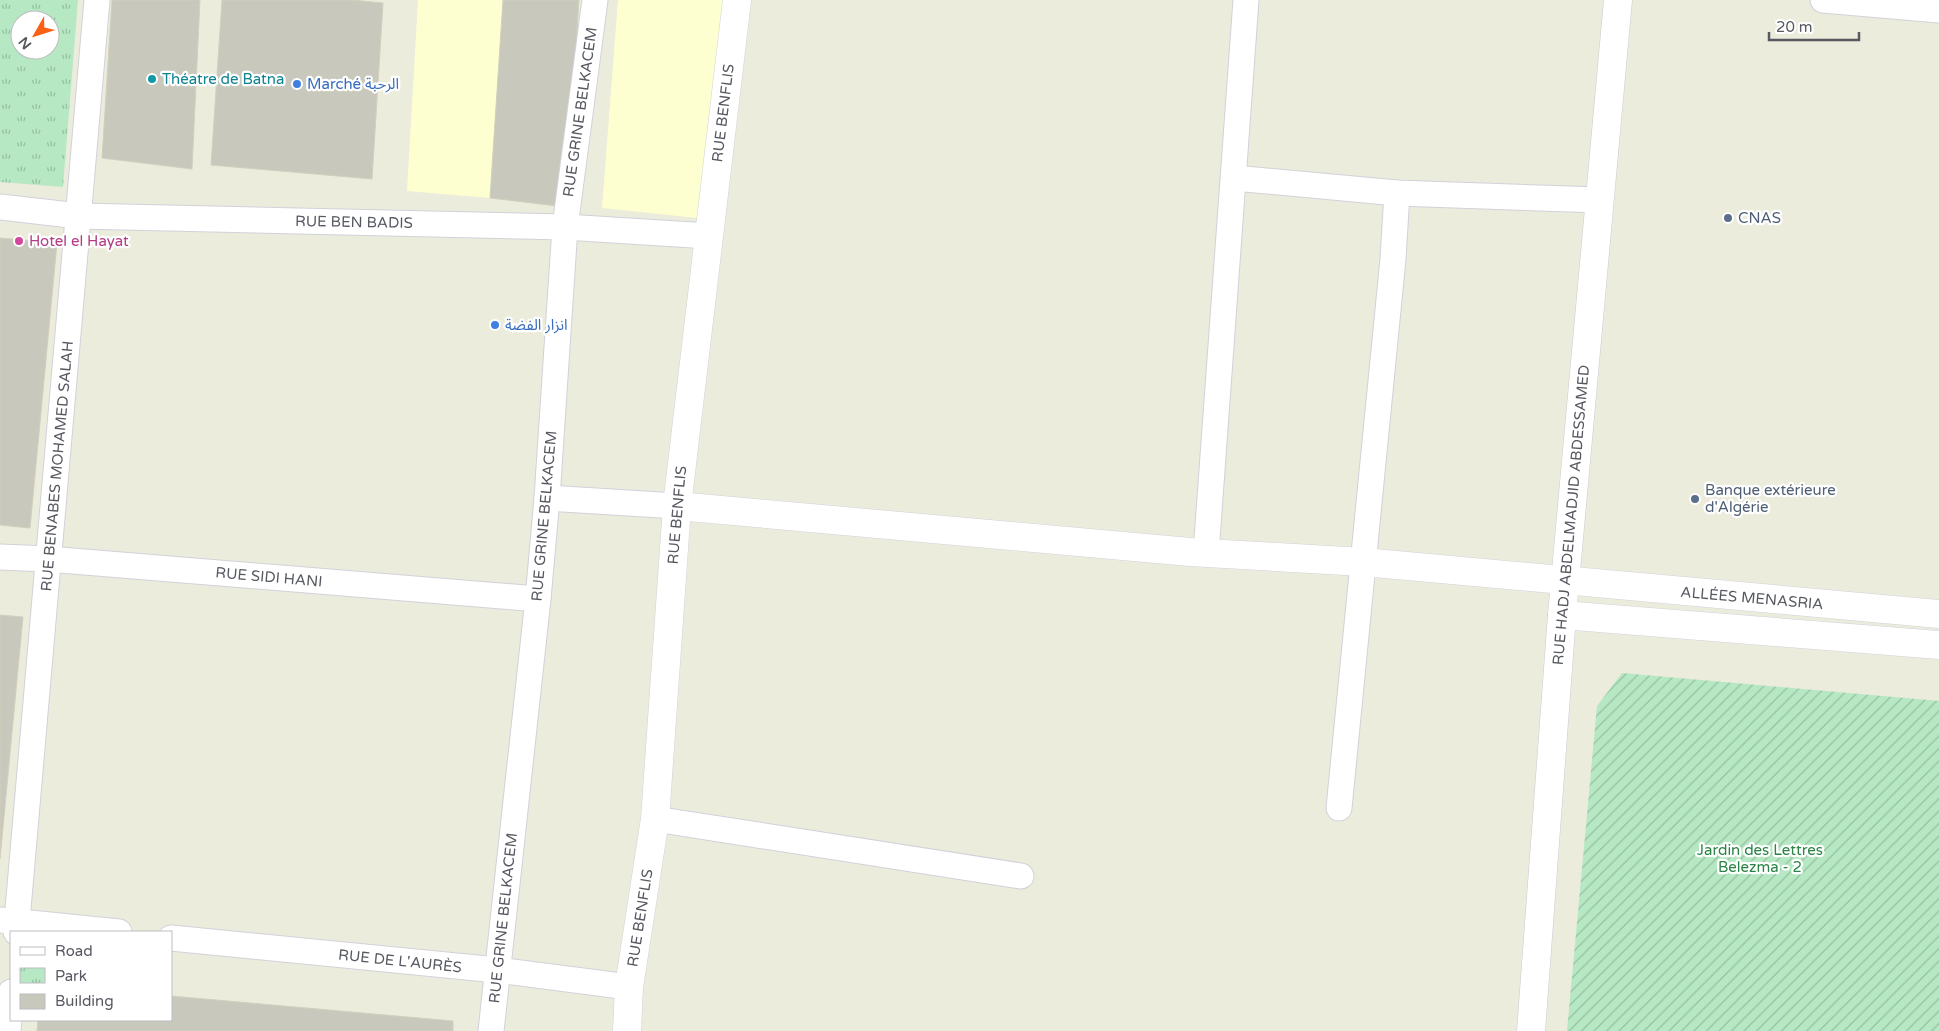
<svg xmlns="http://www.w3.org/2000/svg" width="1939" height="1031" font-family="'Varela Round','Noto Sans Arabic',sans-serif">
<style>
.commercial{fill:#feffd0}
.park{fill:url(#park-tufts);fill-rule:evenodd}
.garden{fill:url(#garden-furrows)}
.building{fill:#c9c8bd;stroke:#d1d0bc}
.lines{fill:none;stroke-linecap:round;stroke-linejoin:round}
.minor-casing{stroke:#d1d2da;stroke-width:27}
.tertiary-casing{stroke:#d1d2da;stroke-width:29}
.secondary-casing{stroke:#c9cad4;stroke-width:29}
.minor{stroke:#fff;stroke-width:25}
.tertiary{stroke:#fff;stroke-width:28}
.secondary{stroke:#fff;stroke-width:28}
.culture-dot{fill:#0f9aa8;stroke:#fff;stroke-width:2}
.shop-dot{fill:#3f7fe0;stroke:#fff;stroke-width:2}
.service-dot{fill:#5c6f8a;stroke:#fff;stroke-width:2}
.hotel-dot{fill:#d1479c;stroke:#fff;stroke-width:2}
.labels{text-anchor:middle;dominant-baseline:central;stroke-width:4.5;stroke-linejoin:round;paint-order:stroke}
.culture-label{font-size:15px;fill:#0d838f;stroke:#fff;text-anchor:start}
.shop-label{font-size:15px;fill:#366cbe;stroke:#fff;text-anchor:start}
.street-label{font-size:15px;fill:#575961;stroke:#fff}
.service-label{font-size:15px;fill:#4e5e75;stroke:#fff;text-anchor:start}
.hotel-label{font-size:15px;fill:#b23c85;stroke:#fff;text-anchor:start}
.park-label{font-size:15px;fill:#2b8446;stroke:#fff}
</style>
<defs>
<pattern id="park-tufts" width="24" height="20" patternUnits="userSpaceOnUse" patternTransform="scale(1.25)"><rect width="24" height="20" fill="#b6e8c3"/><path d="M3 7l-1-3M5 7V3M7 7l1-3M15 17l-1-3M17 17v-4M19 17l1-3" fill="none" stroke="#97bfa2"/></pattern>
<pattern id="garden-furrows" width="10" height="10" patternUnits="userSpaceOnUse" patternTransform="scale(1.25)"><rect width="10" height="10" fill="#b6e8c3"/><path d="M-1 1l2-2M0 10L10 0M9 11l2-2" fill="none" stroke="#97bfa2"/></pattern>
</defs>
<rect width="100%" height="100%" fill="#ececdd"/>
<g class="commercial">
<polygon points="418,0 503,0 490,198 407,191"/>
<polygon points="618,0 738,0 717,220 602,208"/>
</g>
<path class="park" d="M 0,0 L 78,0 L 63,187 L 0,182 ZM 20,20 L 50,20 L 50,50 L 20,50 Z"/>
<polygon class="garden" points="1622,673 1939,701 1939,1031 1567,1031 1597,706"/>
<g class="building">
<polygon points="112,0 200,0 192,169 102,158"/>
<polygon points="222,0 352,0 383,3 372,179 211,165"/>
<polygon points="503,0 579,0 566,207 490,198"/>
<polygon points="0,238 57,243 30,528 0,525"/>
<polygon points="0,615 23,617 0,859"/>
<polygon points="171,996 453,1021 453,1031 37,1031 38,1020 171,1020"/>
</g>
<g class="lines">
<defs>
<g id="minor">
<polyline points="1823,0 1939,10"/>
<polyline points="1234,178 1397,193 1599,200"/>
<polyline points="0,207 79,216 565,227 709,236"/>
<polyline points="547,498 677,506"/>
<polyline points="1206,553 1246,0"/>
<polyline points="0,557 48,559 538,599"/>
<polyline points="1339,808 1393,259 1397,193"/>
<polyline points="655,819 1021,876"/>
<polyline points="0,920 119,932"/>
<polyline points="16,932 97,0"/>
<polyline points="171,938 497,970 629,987"/>
<polyline points="8,1031 11,992"/>
<polyline points="491,1031 538,599 547,498 565,227 595,0"/>
</g>
<g id="tertiary">
<polyline points="677,506 1190,552 1363,562 1939,614"/>
<polyline points="1562,615 1939,645"/>
<polyline points="627,1031 629,987 655,819 677,506 737,0"/>
</g>
<polyline id="secondary" points="1531,1031 1562,615 1618,0"/>
</defs>
<use href="#minor" class="minor-casing"/>
<use href="#tertiary" class="tertiary-casing"/>
<use href="#secondary" class="secondary-casing"/>
<use href="#minor" class="minor"/>
<use href="#tertiary" class="tertiary"/>
<use href="#secondary" class="secondary"/>
</g>
<circle class="culture-dot" cx="152" cy="79" r="5"/>
<g class="shop-dot">
<circle cx="297" cy="84" r="5"/>
<circle cx="495" cy="325" r="5"/>
</g>
<g class="service-dot">
<circle cx="1728" cy="218" r="5"/>
<circle cx="1695" cy="499" r="5"/>
</g>
<circle class="hotel-dot" cx="19" cy="241" r="5"/>
<g class="labels">
<g class="culture-label">
<text x="162" y="79">Théatre de Batna</text>
</g>
<g class="shop-label">
<text x="307" y="84">Marché الرحبة</text>
<text x="505" y="325">انزار الفضة</text>
</g>
<g class="street-label">
<text transform="translate(580 112) rotate(-82)">RUE GRINE BELKACEM</text>
<text transform="translate(723 113) rotate(-83)">RUE BENFLIS</text>
<text transform="translate(354 222) rotate(1)">RUE BEN BADIS</text>
<text transform="translate(57 466) rotate(-85)">RUE BENABES MOHAMED SALAH</text>
<text transform="translate(677 515) rotate(-85)">RUE BENFLIS</text>
<text transform="translate(1571 515) rotate(-85)">RUE HADJ ABDELMADJID ABDESSAMED</text>
<text transform="translate(544 516) rotate(-85)">RUE GRINE BELKACEM</text>
<text transform="translate(269 577) rotate(5)">RUE SIDI HANI</text>
<text transform="translate(1752 598) rotate(5)">ALLÉES MENASRIA</text>
<text transform="translate(503 918) rotate(-84)">RUE GRINE BELKACEM</text>
<text transform="translate(640 918) rotate(-81)">RUE BENFLIS</text>
<text transform="translate(400 961) rotate(6)">RUE DE L'AURÈS</text>
</g>
<g class="service-label">
<text x="1738" y="218">CNAS</text>
<text x="1705" y="490">Banque extérieure<tspan x="1705" dy="17">d'Algérie</tspan></text>
</g>
<g class="hotel-label">
<text x="29" y="241">Hotel el Hayat</text>
</g>
<g class="park-label">
<text x="1760" y="850">Jardin des Lettres<tspan x="1760" dy="17">Belezma - 2</tspan></text>
</g>
</g>
<rect x="10" y="931" width="162" height="90" fill="#ffffff" stroke="#bcbdc0"/>
<rect x="20" y="947" width="25" height="8" fill="#ffffff" stroke="#bcbdc0"/>
<text x="55" y="956" font-size="15" fill="#575961">Road</text>
<rect x="20" y="968" width="25" height="15" fill="url(#park-tufts)" stroke="#bcbdc0"/>
<text x="55" y="981" font-size="15" fill="#575961">Park</text>
<rect x="20" y="994" width="25" height="15" fill="#c9c8bd" stroke="#bcbdc0"/>
<text x="55" y="1006" font-size="15" fill="#575961">Building</text>
<g transform="translate(35 35) rotate(231)"><circle r="24" fill="#ffffff" stroke="#bcbdc0"/>
<path d="M0-4L9 19L0 12L-9 19Z" fill="#fa6116"/>
<text y="-8" font-size="14" font-weight="bold" text-anchor="middle" fill="#575961">N</text>
</g>
<path d="M1769 32v8h90v-8" fill="none" stroke="#575961" stroke-width="2.5"/>
<text x="1776" y="32" font-size="15" fill="#575961" stroke="#ffffff" stroke-width="4" paint-order="stroke">20 m</text>
</svg>
